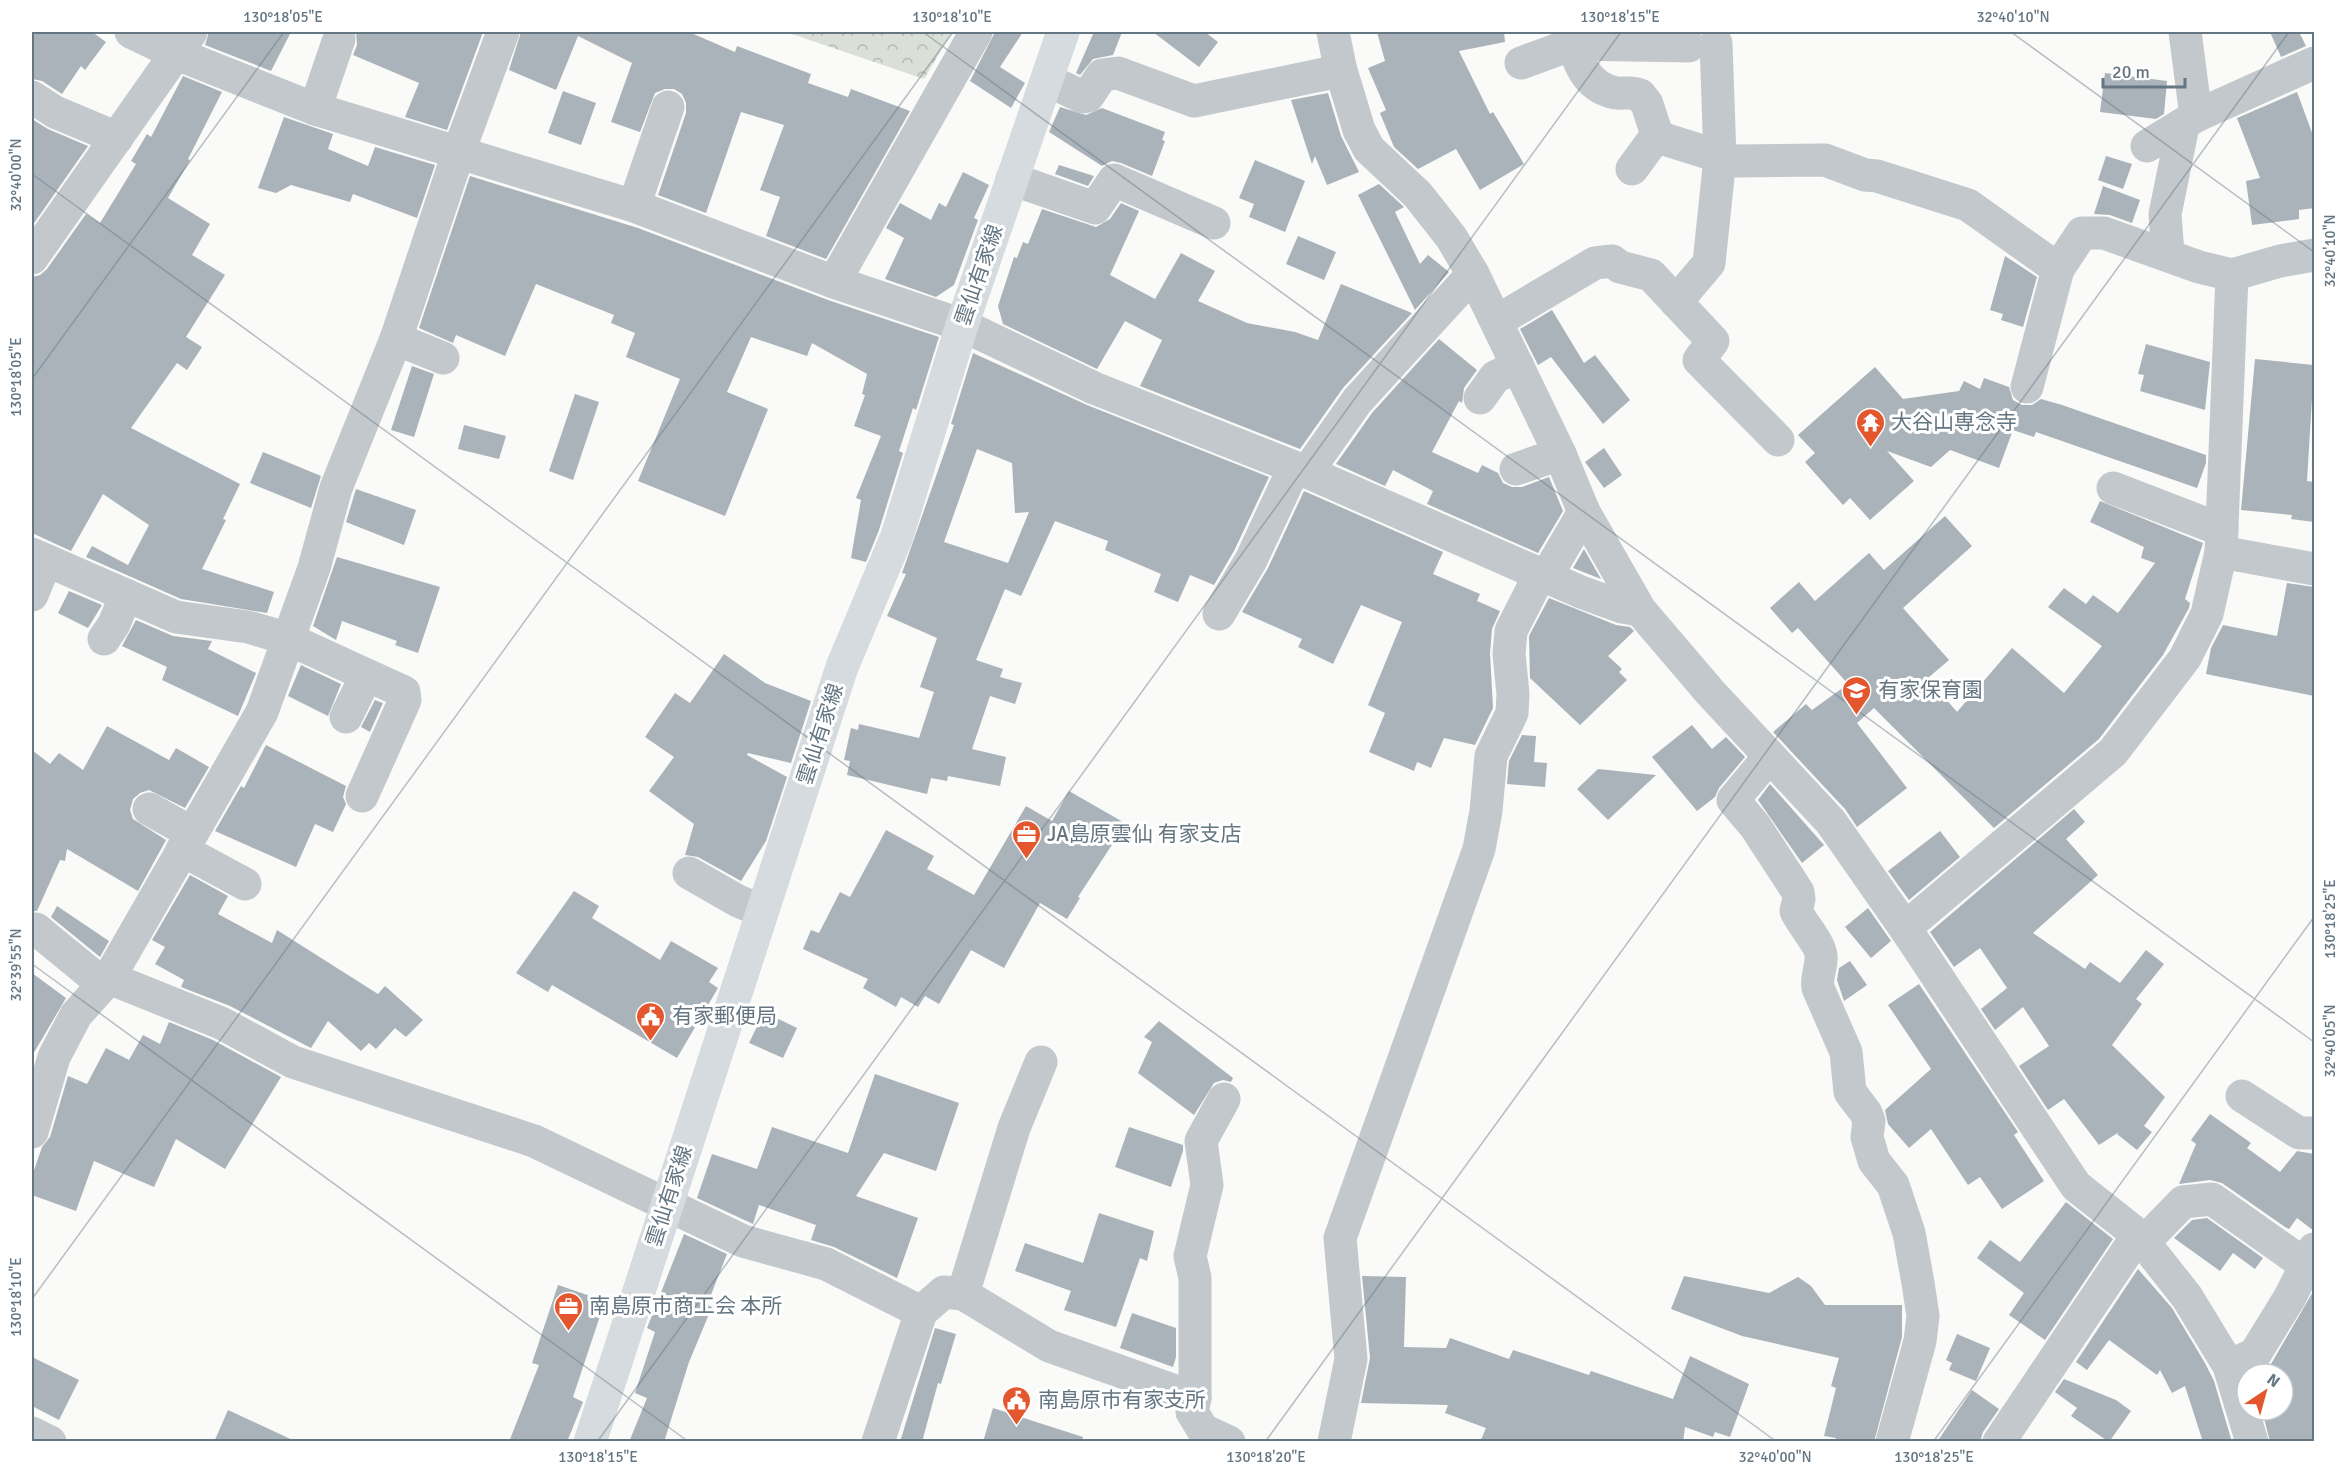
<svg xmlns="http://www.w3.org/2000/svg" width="2346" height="1473" font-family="Signika,'Noto Sans JP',sans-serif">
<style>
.forest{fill:url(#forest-crowns)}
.building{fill:#aab3b9;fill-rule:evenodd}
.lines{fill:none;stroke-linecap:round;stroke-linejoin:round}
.street{stroke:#c3c8cc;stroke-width:33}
.secondary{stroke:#d6dbdf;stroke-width:33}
.ticks{fill:none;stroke:#657683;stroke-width:1.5;stroke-opacity:0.45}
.labels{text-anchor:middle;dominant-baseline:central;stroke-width:6;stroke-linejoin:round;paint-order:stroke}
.street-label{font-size:21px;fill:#657683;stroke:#fff}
.poi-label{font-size:21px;fill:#657683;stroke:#fff;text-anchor:start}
.neatline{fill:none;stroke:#657683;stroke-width:2}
.ticks-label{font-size:15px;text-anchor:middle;fill:#657683}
</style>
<defs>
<pattern id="forest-crowns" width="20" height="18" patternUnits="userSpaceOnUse" patternTransform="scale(1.5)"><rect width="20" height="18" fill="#dadfd7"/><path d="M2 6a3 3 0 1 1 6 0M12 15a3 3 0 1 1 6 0" fill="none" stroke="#b4b9b4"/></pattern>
</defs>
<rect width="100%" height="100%" fill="#fafaf8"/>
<polygon class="forest" points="786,32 952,32 924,79"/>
<g class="building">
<polygon points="32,32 92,32 106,42 85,70 81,66 62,94 42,81 32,79"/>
<polygon points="209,32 291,32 271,71 205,45"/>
<polygon points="356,32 483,32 447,130 405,117 419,83 353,55 357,45"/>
<polygon points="521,32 689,32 735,52 737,46 811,74 808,83 848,97 851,89 910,111 826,259 766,236 780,197 760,190 784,125 741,112 706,213 658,195 686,113 686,103 682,94 674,89 665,89 655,93 640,132 611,122 632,63 578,36 556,90 509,70"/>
<polygon points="995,32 1023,32 1000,67 1025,83 1011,108 970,81"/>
<polygon points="1094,32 1122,32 1113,55 1093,59 1080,75 1076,73"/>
<polygon points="1153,32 1205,32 1218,42 1199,67"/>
<polygon points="1377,32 1504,32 1505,42 1459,51 1490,114 1493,112 1524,164 1480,190 1456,149 1418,169 1394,147 1380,113 1386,110 1368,68 1385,61"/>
<polygon points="2270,32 2299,32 2306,46 2281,57"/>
<polygon points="2105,73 2167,81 2164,114 2156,119 2100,112"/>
<polygon points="183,76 222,92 188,159 190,160 168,198 210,224 192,255 225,275 186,337 202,347 187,370 177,363 131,428 240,484 223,519 226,520 202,569 274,592 267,613 181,599 86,557 92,546 128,565 149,525 103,494 71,551 32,533 32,277 40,275 47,269 86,214 100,223 136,164 131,161 147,134 151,137"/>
<polygon points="563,91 596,103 581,145 548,133"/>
<polygon points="2297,92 2314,138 2314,208 2299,210 2299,219 2252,225 2246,181 2260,178 2237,118"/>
<polygon points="1328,93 1341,136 1359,172 1327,185 1315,156 1312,164 1291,100"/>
<polygon points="1060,107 1086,115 1102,108 1165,132 1162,140 1165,141 1152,176 1121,163 1112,161 1102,166 1049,132"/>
<polygon points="284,117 333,134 328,149 368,166 375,147 435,165 417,218 353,194 350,202 291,185 276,193 258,188"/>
<polygon points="32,119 48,129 88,146 32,226"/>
<polygon points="2106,156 2132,164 2123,189 2098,180"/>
<polygon points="1255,160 1305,181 1285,232 1249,217 1254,204 1239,198"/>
<polygon points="1059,165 1094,176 1088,186 1055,174"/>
<polygon points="963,172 989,185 974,218 978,220 954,285 936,297 885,279 904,238 886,228 900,203 931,220 939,203 946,207"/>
<polygon points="470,176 638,228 828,300 939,337 916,410 913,408 899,451 903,453 879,530 866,562 851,558 861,500 856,498 881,436 854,426 865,395 862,394 867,374 812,343 807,356 751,337 727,392 768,409 725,516 638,481 680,379 626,357 635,333 611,323 614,315 536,284 505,356 456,335 453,343 419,328"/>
<polygon points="1379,184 1404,207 1395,212 1420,264 1428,255 1449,272 1415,310 1358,195"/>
<polygon points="2103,186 2140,200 2132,223 2110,215 2094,214"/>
<polygon points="1121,203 1139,211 1110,275 1155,299 1181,253 1215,271 1198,301 1247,323 1295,332 1318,340 1341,284 1412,313 1343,388 1300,449 1140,386 1162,340 1125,321 1097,369 1003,324 998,306 1014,257 1017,258 1023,242 1028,244 1042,209 1096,227 1110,219"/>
<polygon points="1298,236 1336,252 1324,280 1286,264"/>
<polygon points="2005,256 2037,277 2023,327 2001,320 2003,314 1990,310"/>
<polygon points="1552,310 1584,363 1595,355 1630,400 1603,424 1551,357 1538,365 1520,329"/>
<polygon points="1439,339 1477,370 1464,388 1462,403 1459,401 1432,452 1478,473 1482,465 1498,473 1503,483 1512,487 1522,487 1549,477 1563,511 1538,553 1427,504 1433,491 1393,470 1385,486 1336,464 1372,413"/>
<polygon points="2146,344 2210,362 2205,410 2140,391 2144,375 2138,374"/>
<path d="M 973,353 L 1087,405 L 1269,477 L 1234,551 L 1214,585 L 1190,575 L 1178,602 L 1154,592 L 1161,574 L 1105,550 L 1108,541 L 1055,521 L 1021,596 L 1005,589 L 976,660 L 1003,669 L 1000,677 L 1022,683 L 1015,704 L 990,696 L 972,749 L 1006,757 L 1000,786 L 948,776 L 947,781 L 931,778 L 927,794 L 847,775 L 850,761 L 844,760 L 851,728 L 858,730 L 859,724 L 919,738 L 934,692 L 920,687 L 937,638 L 887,616 L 906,574 L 902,573 L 954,425 L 951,424 ZM 977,449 L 1012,463 L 1015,513 L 1029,512 L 1008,563 L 944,542 Z"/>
<polygon points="2255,359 2314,365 2307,481 2314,482 2314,522 2291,519 2292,515 2241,510"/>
<polygon points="412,366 434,374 414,437 391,430"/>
<polygon points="1875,367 1903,399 1959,391 1964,381 1980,389 1984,378 2009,387 2013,400 2022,405 2032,405 2041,399 2062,405 2206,455 2206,463 2197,488 2036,432 2034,437 2013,430 1999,468 1950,450 1931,467 1887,451 1914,481 1870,520 1850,498 1843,505 1805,462 1815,453 1798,435"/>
<polygon points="575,394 599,402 573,480 549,471"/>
<polygon points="464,425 506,436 499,459 458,449"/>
<polygon points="1604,448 1622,475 1604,488 1585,462"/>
<polygon points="263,452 321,476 311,508 250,483"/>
<polygon points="356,489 416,510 404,545 346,522"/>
<polygon points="1304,491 1443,552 1433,574 1480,594 1477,601 1500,611 1492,629 1490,653 1493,708 1475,745 1444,738 1431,768 1417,762 1414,771 1369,752 1385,713 1368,705 1402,622 1361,605 1333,664 1298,647 1302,639 1242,612 1268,568"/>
<polygon points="2100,501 2203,543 2185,599 2190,603 2189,608 2163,655 2099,739 1994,828 1874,708 1857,723 1907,788 1857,827 1845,809 1773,732 1806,704 1812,710 1848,684 1798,628 1792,633 1770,608 1799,582 1815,601 1869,553 1884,570 1945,516 1972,546 1903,608 1949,660 1928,678 1957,712 2012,648 2064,693 2102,646 2048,607 2064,588 2086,604 2093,595 2118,613 2155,563 2141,558 2144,547 2090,522"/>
<polygon points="1584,549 1601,579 1573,568"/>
<polygon points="337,557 440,587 418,653 395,645 397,641 342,621 336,640 313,626"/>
<polygon points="2287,583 2314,587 2314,696 2206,674 2211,648 2223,625 2277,636"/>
<polygon points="69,591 102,605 88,628 58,613"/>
<polygon points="1549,598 1616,625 1630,627 1634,631 1608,656 1622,669 1619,672 1627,680 1580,725 1530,678 1529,636"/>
<polygon points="136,620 173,636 212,641 208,649 256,673 238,716 162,680 167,667 122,646"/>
<polygon points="724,654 765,683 811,701 791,763 748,753 747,755 787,777 766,841 741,881 698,857 685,855 694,824 649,791 674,757 645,737 675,693 690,703"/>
<polygon points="301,665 341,684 328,716 288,696"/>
<polygon points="375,700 383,703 370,732 361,727"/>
<polygon points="1692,725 1712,749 1726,737 1745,757 1719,788 1715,797 1697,811 1652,757"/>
<polygon points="107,726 169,760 176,748 209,767 185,808 149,790 140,793 133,799 130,810 133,819 166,840 138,891 67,849 65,861 60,860 37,911 32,911 32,750 50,764 59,753 83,770"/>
<polygon points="1522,735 1536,736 1534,762 1547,763 1545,787 1507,784 1509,761"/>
<polygon points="266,745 346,786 343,797 346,804 333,832 315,824 296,867 215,831 241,786 244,788"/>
<polygon points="1598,769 1656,775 1608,820 1577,789"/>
<polygon points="1770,784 1824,845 1802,863 1758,800"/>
<polygon points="1069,791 1123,822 1114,836 1117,837 1078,897 1080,898 1067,919 1040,903 1004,968 971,950 939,1004 925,996 918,1007 901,997 896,1007 863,988 868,979 803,949 811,930 819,933 840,892 850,897 886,830 934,856 927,869 974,895 1026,806 1052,821"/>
<polygon points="2074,809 2085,822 2066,839 2098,875 2033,933 2085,969 2090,962 2120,983 2146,950 2164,964 2136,999 2142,1004 2112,1045 2165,1097 2144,1126 2152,1132 2137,1150 2117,1134 2119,1132 2099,1145 2064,1099 2048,1110 2019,1066 2049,1046 2023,1007 1995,1030 1981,1009 2007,988 1980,948 1954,967 1930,932"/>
<polygon points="1940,831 1960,857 1909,900 1888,871"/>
<polygon points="190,875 228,896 218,914 272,943 277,930 378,994 385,986 423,1020 406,1037 395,1028 376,1049 369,1043 361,1051 328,1021 311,1048 230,1006 181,987 184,980 155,964 165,947 152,940"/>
<polygon points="574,891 599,906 592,918 660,960 671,941 718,968 709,982 718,988 677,1058 552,985 548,992 516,973"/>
<polygon points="57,906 109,941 100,957 51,917"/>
<polygon points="1868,908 1891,941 1871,958 1845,927"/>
<polygon points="1850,961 1867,985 1844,1001 1837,980 1839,968"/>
<polygon points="32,973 66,998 32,1056"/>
<polygon points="1919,984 2018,1132 2014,1135 2044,1181 2002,1209 1980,1177 1968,1185 1931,1129 1909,1148 1888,1124 1885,1110 1931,1069 1888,1005"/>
<polygon points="764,1012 797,1028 783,1058 749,1043"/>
<polygon points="1159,1021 1233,1078 1231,1082 1223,1080 1214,1083 1194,1115 1138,1073 1152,1042 1144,1037"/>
<polygon points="169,1022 213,1040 281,1077 225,1169 176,1139 154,1187 94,1161 76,1211 32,1195 32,1176 42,1147 50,1137 68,1076 87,1084 106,1048 129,1060 143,1035 160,1044"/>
<polygon points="875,1074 959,1103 936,1171 884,1153 856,1196 918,1218 897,1278 834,1247 811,1240 816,1225 759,1205 753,1224 697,1198 712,1154 757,1169 772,1127 848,1153"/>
<polygon points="2210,1114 2251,1143 2247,1148 2280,1172 2297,1151 2314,1154 2314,1231 2297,1218 2289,1229 2285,1227 2222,1183 2210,1180 2179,1184 2196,1144 2191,1140"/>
<polygon points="1129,1127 1183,1145 1183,1151 1171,1187 1115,1167"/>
<polygon points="2066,1202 2113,1239 2045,1340 2009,1315 2024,1293 1977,1258 1990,1240 2020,1262"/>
<polygon points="1099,1213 1154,1231 1147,1261 1140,1258 1116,1327 1064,1310 1071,1291 1015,1271 1025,1243 1083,1263"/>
<polygon points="2207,1218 2263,1258 2255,1269 2233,1253 2220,1271 2174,1238 2192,1220"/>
<polygon points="684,1234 727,1254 707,1305 712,1307 689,1362 664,1442 629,1442 647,1398 635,1393 655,1332 647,1328"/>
<polygon points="2138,1269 2172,1308 2205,1363 2214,1381 2232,1442 2203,1442 2185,1386 2172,1393 2160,1370 2157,1375 2109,1340 2087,1370 2076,1362"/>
<polygon points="1362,1276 1406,1277 1404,1347 1446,1348 1450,1338 1509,1359 1513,1350 1589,1375 1591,1371 1673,1399 1690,1356 1749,1384 1730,1437 1715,1432 1713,1437 1685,1427 1683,1442 1480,1442 1486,1428 1445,1413 1448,1405 1361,1403 1370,1358"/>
<polygon points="1684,1276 1769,1293 1798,1277 1811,1286 1825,1305 1902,1305 1902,1337 1874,1442 1835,1442 1836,1438 1824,1436 1836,1388 1831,1386 1839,1358 1742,1336 1671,1309"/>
<polygon points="558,1285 605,1301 573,1397 583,1402 567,1442 509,1442 539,1365 532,1363"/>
<polygon points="2314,1290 2314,1442 2270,1442 2262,1410 2283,1410 2283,1374 2256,1374 2271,1364"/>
<polygon points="1132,1313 1176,1328 1176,1357 1173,1367 1120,1348"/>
<polygon points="935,1328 956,1334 941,1384 938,1383 922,1442 900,1442"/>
<polygon points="1957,1334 1990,1348 1976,1381 1949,1370 1952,1363 1946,1360"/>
<polygon points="32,1357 79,1380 59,1420 32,1406"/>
<polygon points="2064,1379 2116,1400 2131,1411 2109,1442 2071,1416 2077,1408 2055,1392"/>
<polygon points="1972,1390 1999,1409 1983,1432 1980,1442 1937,1442"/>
<polygon points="993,1408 1083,1437 1082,1442 983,1442"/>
<polygon points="228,1410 297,1442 214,1442"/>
</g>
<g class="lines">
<g class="street">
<polyline points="131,32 177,54 315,109 634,206 834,282 962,325 1094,388 1307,472 1581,592 1622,607 1640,610"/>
<polyline points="1333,32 1340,67 1359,130 1369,149 1418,195 1451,237 1473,274 1560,454 1584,512 1640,610 1710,692 1831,822 1905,928 2076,1186 2138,1235 2187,1297 2229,1366 2252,1442"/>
<path d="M 1571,32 C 1576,59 1585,87 1616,93 C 1624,94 1632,91 1640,95 L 1647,104 L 1657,135 L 1667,140 L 1734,161 L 1825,160 L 1865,175 L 1877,176 L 1968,205 L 2058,269"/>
<polyline points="2185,32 2196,116"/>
<polyline points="1521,63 1573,44 1689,46"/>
<polyline points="1047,80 1083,97 1088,96 1102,75 1118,73 1194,101 1325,74 1340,67"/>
<polyline points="32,97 55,112 117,138"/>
<polyline points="315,109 339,39"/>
<polyline points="2147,146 2196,116 2314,63"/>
<polyline points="1632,169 1657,135"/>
<polyline points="1012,179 1095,208 1114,180 1214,223"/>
<polyline points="634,206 668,107"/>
<polyline points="2168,254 2165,214 2183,126"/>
<polyline points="32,258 191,32"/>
<polyline points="834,282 976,32"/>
<polyline points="1676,302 1709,263 1720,158 1716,43"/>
<polyline points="1497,321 1595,263 1612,261 1620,267 1651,275 1713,341 1699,360 1778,440"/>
<polyline points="396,339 443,358"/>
<polyline points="2027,387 2058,269 2082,233 2104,233 2199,267 2232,275 2280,261 2314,255"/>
<polyline points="1480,398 1495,377 1518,366"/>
<polyline points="1516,469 1560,454"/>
<polyline points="1307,472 1357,401 1473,274"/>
<polyline points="2113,488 2222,530"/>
<polyline points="2221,552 2232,275"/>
<polyline points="32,554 176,617 248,627 286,638 404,692 405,700 362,796"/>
<polyline points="1547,575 1584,512"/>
<polyline points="32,595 46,561"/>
<polyline points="1219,614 1251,560 1294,468"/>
<polyline points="104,639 114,624 126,595"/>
<polyline points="346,717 366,676"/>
<path d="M 1769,757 L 1733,800 L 1755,826 L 1798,892 L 1799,899 L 1796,911 C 1801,923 1823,946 1821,959 C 1821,970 1816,976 1818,988 L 1846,1052 L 1850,1092 L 1866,1113 L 1869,1121 L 1867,1137 L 1874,1161 L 1893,1185 L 1909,1233 L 1918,1283 L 1923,1316 L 1920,1341 L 1892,1442"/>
<polyline points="149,809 192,833"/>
<polyline points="182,850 245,884"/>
<polyline points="689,873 738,901 762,911"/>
<polyline points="1905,928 2113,752 2185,658 2207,614 2221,552 2314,569"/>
<polyline points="36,929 103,984"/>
<polyline points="109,978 221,1023 293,1062 534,1141 743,1241 826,1264 921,1312 944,1292 963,1294"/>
<polyline points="1041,1062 1014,1128 963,1294 1049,1346 1195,1398"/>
<polyline points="2242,1096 2299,1133 2314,1133"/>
<polyline points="1224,1099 1201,1141 1207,1185 1190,1256 1195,1278 1195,1398 1192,1412 1203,1430 1229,1442"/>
<polyline points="32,1132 54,1057 76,1015 109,978 262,712 314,568 336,488 396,339 459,151 503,32"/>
<polyline points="2144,1242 2183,1202 2212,1199 2314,1271"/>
<polyline points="2229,1366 2255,1354 2290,1297 2314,1249"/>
<polyline points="32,1433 50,1442"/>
<polyline points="878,1442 921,1312"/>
<polyline points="1334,1442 1351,1359 1340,1238 1479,849 1486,811 1491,756 1512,713 1513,694 1509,654 1511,631 1540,574"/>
<polyline points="1999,1442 2138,1235"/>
</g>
<polyline class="secondary" points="590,1442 842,667 897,536 962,325 1063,32"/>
</g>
<path class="ticks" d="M 923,32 L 2314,1042M 2011,32 L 2314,252M 32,174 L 1777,1442M 32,379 L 284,32M 32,964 L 689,1442M 32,1299 L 953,32M 597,1442 L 1621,32M 1265,1442 L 2289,32M 1933,1442 L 2314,917"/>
<defs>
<symbol id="temple-pin" viewBox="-11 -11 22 30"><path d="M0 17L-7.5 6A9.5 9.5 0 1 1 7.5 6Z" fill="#e4572e" stroke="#fff"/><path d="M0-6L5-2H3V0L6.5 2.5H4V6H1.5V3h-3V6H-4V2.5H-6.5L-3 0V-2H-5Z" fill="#fff"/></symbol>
<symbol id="school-pin" viewBox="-11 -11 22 30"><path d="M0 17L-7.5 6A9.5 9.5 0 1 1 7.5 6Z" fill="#e4572e" stroke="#fff"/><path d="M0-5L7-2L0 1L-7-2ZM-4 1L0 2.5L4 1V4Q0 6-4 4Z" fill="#fff"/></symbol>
<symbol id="office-pin" viewBox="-11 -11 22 30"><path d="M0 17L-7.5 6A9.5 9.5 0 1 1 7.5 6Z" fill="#e4572e" stroke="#fff"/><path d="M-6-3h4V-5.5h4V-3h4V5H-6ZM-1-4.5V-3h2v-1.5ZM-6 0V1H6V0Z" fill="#fff"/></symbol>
<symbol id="civic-pin" viewBox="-11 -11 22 30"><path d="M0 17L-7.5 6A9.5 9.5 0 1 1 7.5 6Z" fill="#e4572e" stroke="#fff"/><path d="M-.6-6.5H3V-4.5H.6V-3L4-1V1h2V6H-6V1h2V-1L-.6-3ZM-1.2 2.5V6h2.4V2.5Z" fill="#fff"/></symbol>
</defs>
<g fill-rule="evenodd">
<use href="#temple-pin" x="1854" y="406" width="33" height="45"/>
<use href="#school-pin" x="1840" y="674" width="33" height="45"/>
<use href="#office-pin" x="1010" y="818" width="33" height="45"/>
<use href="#civic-pin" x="634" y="1000" width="33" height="45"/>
<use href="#office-pin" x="552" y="1290" width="33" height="45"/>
<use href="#civic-pin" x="1000" y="1384" width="33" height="45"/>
</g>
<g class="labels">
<g class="street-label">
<text transform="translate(979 275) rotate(-71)">雲仙有家線</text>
<text transform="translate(820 734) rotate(-72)">雲仙有家線</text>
<text transform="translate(669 1196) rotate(-72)">雲仙有家線</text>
</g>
<g class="poi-label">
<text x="1891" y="422">大谷山専念寺</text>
<text x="1878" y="690">有家保育園</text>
<text x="1047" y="834">JA島原雲仙 有家支店</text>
<text x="672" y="1016">有家郵便局</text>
<text x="589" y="1306">南島原市商工会 本所</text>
<text x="1038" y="1400">南島原市有家支所</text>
</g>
</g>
<rect width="2346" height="1473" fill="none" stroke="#ffffff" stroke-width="66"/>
<g transform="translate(2265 1392) rotate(36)"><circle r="28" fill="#ffffff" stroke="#c1c8cd" stroke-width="1.5"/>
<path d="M0-4.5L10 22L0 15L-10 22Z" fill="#e4572e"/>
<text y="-9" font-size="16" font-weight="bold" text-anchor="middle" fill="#657683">N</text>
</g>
<path d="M2103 78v9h82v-9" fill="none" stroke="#657683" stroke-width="3"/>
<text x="2112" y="78" font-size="18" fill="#657683" stroke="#ffffff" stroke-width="4.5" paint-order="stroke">20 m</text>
<rect x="33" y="33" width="2280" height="1407" class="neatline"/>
<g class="ticks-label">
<text x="283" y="22">130°18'05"E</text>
<text x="952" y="22">130°18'10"E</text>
<text x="1620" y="22">130°18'15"E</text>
<text x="2013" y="22">32°40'10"N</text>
<text transform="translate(16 175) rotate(-90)" y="5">32°40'00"N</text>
<text transform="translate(2330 251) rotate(-90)" y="5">32°40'10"N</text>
<text transform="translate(16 377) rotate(-90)" y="5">130°18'05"E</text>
<text transform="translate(2330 919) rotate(-90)" y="5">130°18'25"E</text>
<text transform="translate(16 965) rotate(-90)" y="5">32°39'55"N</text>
<text transform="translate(2330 1041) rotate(-90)" y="5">32°40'05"N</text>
<text transform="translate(16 1297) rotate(-90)" y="5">130°18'10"E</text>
<text x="598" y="1462">130°18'15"E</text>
<text x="1266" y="1462">130°18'20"E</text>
<text x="1775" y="1462">32°40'00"N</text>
<text x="1934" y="1462">130°18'25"E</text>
</g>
</svg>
